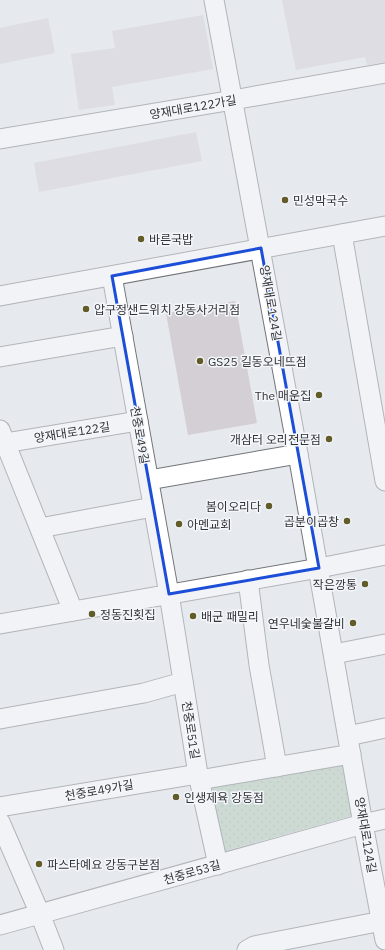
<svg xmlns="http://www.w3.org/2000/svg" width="385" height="950" font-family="'IBM Plex Sans','Noto Sans KR',sans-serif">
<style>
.grass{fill:url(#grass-dots)}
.building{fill:#d3cfd4}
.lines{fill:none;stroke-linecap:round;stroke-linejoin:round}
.minor-casing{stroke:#737579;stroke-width:21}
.minor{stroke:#fff;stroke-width:19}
.marked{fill:none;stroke:#1d4ed8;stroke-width:3;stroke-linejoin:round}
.poi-dot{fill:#625c28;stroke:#f3f6fb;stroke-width:1.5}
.labels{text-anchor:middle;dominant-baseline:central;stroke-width:3;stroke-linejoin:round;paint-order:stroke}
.street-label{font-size:12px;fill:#323335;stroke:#f3f6fb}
.poi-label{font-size:12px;fill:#323335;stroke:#f3f6fb;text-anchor:start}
</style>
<defs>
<pattern id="grass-dots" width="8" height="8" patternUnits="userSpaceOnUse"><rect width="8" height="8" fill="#afc7b1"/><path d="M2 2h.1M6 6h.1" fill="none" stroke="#97ab99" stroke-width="1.8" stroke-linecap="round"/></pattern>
</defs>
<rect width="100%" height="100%" fill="#e6e9ee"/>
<polygon class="grass" points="346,761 352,816 225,851 210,784"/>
<g class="building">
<polygon points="282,0 385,0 385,62 367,65 365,57 296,70"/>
<polygon points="203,15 213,69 112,87 115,105 79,110 71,54 115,48 112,31"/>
<polygon points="48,18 55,53 0,64 0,28"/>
<polygon points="196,132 202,161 39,192 34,163"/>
<polygon points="235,301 257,423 188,435 166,313"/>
</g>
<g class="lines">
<defs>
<g id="minor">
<polyline points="214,0 298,454 363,824 385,940"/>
<polyline points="0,139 233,100 385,73"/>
<polyline points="342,234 385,481"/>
<polyline points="112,276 169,594 198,774 218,865"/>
<polyline points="0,296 385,226"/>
<polyline points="0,357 123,336"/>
<polyline points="0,430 73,611"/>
<polyline points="5,443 138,421"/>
<polyline points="149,480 298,454"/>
<polyline points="40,528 153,507"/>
<polyline points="248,580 259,665 277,767"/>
<polyline points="0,624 319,568 385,555"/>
<polyline points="334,654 385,644"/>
<polyline points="0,719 144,693 183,682"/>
<polyline points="348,736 385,728"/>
<polyline points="199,780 351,754"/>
<polyline points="0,807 198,774"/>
<polyline points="0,822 40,914 54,950"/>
<polyline points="0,925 363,824 385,819"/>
<polyline points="247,950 254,946 382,921"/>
</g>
</defs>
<use href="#minor" class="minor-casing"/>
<use href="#minor" class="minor"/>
</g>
<path d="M0 0H385V950H0ZM 261,248 L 319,568 L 169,594 L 112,276 Z" fill="#e6e9ee" fill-opacity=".55" fill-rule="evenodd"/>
<path class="marked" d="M 261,248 L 319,568 L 169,594 L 112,276 Z"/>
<g class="poi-dot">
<circle cx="285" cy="200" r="4"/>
<circle cx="141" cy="239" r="4"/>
<circle cx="86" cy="309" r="4"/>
<circle cx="200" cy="361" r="4"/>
<circle cx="319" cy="395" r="4"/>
<circle cx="329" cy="439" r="4"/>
<circle cx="269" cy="506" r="4"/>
<circle cx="347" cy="521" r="4"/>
<circle cx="179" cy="524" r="4"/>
<circle cx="365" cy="584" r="4"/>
<circle cx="92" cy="614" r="4"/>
<circle cx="193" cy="616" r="4"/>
<circle cx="353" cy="623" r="4"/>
<circle cx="176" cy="797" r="4"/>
<circle cx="39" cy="864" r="4"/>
</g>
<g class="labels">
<g class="street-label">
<text transform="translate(193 107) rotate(-10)">양재대로122가길</text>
<text transform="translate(271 303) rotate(80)">양재대로124길</text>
<text transform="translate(72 432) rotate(-9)">양재대로122길</text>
<text transform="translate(140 435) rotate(80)">천중로49길</text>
<text transform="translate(191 730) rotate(81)">천중로51길</text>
<text transform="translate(99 790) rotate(-10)">천중로49가길</text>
<text transform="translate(366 835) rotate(80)">양재대로124길</text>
<text transform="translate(192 872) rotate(-16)">천중로53길</text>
</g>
<g class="poi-label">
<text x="293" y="200">민성막국수</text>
<text x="149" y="239">바른국밥</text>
<text x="94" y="309">압구정샌드위치 강동사거리점</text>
<text x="208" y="361">GS25 길동오네뜨점</text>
<text x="311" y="395" text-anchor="end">The 매운집</text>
<text x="321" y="439" text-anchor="end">개삼터 오리전문점</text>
<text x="261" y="506" text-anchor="end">봄이오리다</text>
<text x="339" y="521" text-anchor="end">곱분이곱창</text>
<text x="187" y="524">아멘교회</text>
<text x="357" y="584" text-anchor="end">작은깡통</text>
<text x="100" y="614">정동진횟집</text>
<text x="201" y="616">배군 패밀리</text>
<text x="345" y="623" text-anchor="end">연우네숯불갈비</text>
<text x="184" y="797">인생제육 강동점</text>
<text x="47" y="864">파스타예요 강동구본점</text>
</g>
</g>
</svg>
